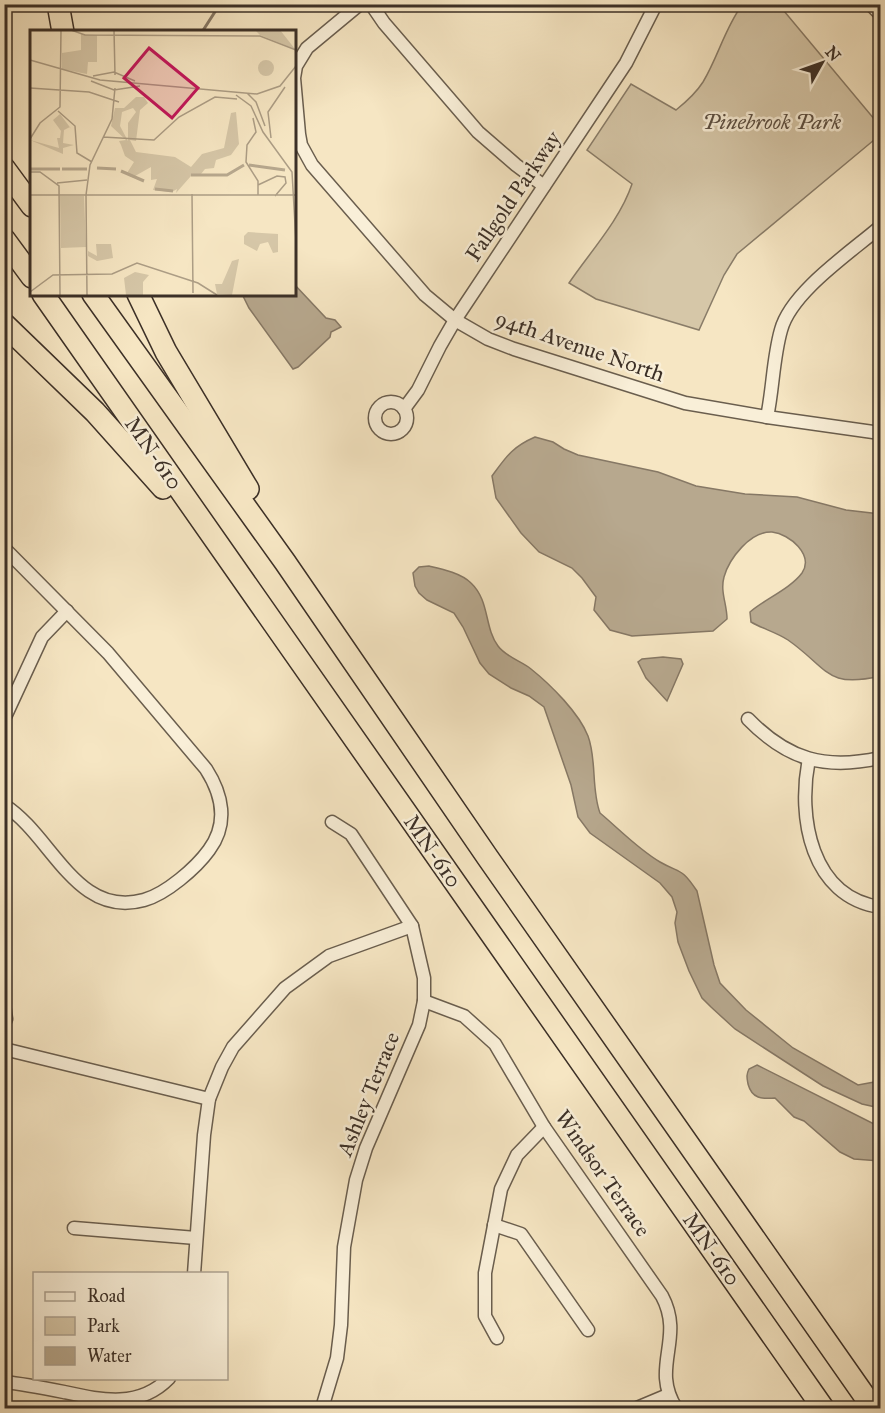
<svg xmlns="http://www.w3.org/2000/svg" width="885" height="1413" font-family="'IM FELL Great Primer',serif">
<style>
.green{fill:#d6c7a8;stroke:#897c68;stroke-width:1.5}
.water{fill:#b7a88e;stroke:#867865;stroke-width:1.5}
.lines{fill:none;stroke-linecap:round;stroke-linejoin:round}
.stream{stroke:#867865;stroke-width:3}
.minor-casing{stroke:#6a5e4e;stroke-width:15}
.motorway-casing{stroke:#3c3027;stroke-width:24}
.minor{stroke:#f9efd8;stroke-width:12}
.motorway{stroke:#f6e6c3;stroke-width:21}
.labels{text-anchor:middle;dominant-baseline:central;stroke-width:5;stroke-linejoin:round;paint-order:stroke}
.park-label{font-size:22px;font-style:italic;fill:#5b4e41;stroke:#f9efd8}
.street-label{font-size:22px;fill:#3c3027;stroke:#f9efd8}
.inset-river{fill:none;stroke:#b7a88e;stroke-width:3}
.inset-road{fill:none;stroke:#ac9d85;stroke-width:1.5}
.view{fill:#c2185b;fill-opacity:0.15;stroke:#c2185b;stroke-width:3}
.inset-edge{fill:none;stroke:#3c3027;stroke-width:3}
</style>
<rect width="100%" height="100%" fill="#f6e6c3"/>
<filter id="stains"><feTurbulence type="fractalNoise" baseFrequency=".00333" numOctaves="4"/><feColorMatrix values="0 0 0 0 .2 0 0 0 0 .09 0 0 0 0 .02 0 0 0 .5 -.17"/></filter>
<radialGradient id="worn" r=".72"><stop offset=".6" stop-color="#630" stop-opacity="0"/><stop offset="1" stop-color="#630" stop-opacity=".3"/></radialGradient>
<path class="green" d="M 742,5 L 779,5 L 880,126 L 880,135 L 737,254 L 724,275 L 699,330 L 596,299 L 569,283 C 590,252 620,220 632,184 L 587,150 L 631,84 L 676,110 C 686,102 696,93 703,82 C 718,57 725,28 742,5 Z"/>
<g class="water">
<polygon points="294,284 326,318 335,320 341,327 331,332 330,337 298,367 293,369 249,308 242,294 294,294"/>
<path d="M 535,437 L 553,442 L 564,449 L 578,455 L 658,472 L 696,486 L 745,494 L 797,497 L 846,510 L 880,514 L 880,676 C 826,689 828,668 788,640 C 776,632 763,629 751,622 L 750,612 C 765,599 790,589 802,573 C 814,555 790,534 772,532 C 750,531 729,559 724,577 C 720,592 727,604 727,619 L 713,631 L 632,636 L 610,630 L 594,610 L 596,597 L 582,578 L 572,568 L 539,552 L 521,533 L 496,498 L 492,476 C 506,457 512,447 535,437 Z"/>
<path d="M 429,566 C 442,569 461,573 471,583 C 490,601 484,627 498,646 C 506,657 521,661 531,669 C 551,685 579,713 588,736 C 597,760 591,789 600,813 C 619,829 638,849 660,862 C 681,874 681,867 697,891 L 714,965 L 720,983 L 746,1010 L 793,1048 L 858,1085 L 880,1081 L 880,1108 L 862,1104 L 823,1086 L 735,1029 L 711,1007 L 702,998 L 689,971 L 678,942 L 675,923 L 677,912 L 672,897 L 660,883 L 590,833 L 578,817 L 571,785 L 544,707 L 529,696 L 511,688 L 489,674 L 480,663 L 463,627 L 454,613 L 427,600 L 419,593 L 415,586 L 413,573 L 419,567 Z"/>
<polygon points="663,657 681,659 683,664 667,701 646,678 638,662 642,659"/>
<path d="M 757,1065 L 880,1127 L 880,1161 L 854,1159 L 840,1152 L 804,1121 L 794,1117 L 775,1098 C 762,1099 752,1099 748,1084 C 747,1078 746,1075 749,1069 Z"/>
</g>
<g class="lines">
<polyline class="stream" points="202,32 220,4"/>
<defs>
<g id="minor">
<polyline points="360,4 307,48 296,66 294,78 299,134 301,145 312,165 425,295 455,320 488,339 514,349 685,403 767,417 880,433"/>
<polyline points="371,4 384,23 478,132 516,165 544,186"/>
<polyline points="870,4 880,14"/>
<circle cx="391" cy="418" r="16"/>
<polyline points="404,409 418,390 440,346 455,320 626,63 656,4"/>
<path d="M 767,417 C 773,389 773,358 781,330 C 791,292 851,252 880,227"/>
<path d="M 4,548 L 108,653 L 206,769 C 222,794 229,823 209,850 C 196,868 166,894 144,900 C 76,919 52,835 4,805"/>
<polyline points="4,719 42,637 67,611"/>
<path d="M 748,719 C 788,760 825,770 880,758"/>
<path d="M 809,759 C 797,817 811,897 880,907"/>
<path d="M 424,1001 L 464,1016 L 495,1044 L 544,1127 L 662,1296 C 685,1339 650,1367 676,1408"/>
<polyline points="4,1004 6,1019 4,1024"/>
<polyline points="4,1049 209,1099"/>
<polyline points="494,1225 521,1234 588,1330"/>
<polyline points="74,1228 196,1238"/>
<polyline points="194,1274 204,1135 209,1099 222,1067 233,1047 285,988 329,956 412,926"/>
<polyline points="497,1338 485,1316 485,1273 501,1189 517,1155 544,1127"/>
<path d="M 4,1382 C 24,1384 44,1388 64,1392 C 101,1400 139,1409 169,1378"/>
<polyline points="322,1408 337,1358 341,1325 344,1247 356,1180 366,1148 419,1025 424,1001 424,978 412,926 351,834 332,822"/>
<polyline points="637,1408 668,1395"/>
</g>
<g id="motorway">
<polyline points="58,4 63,32"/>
<polyline points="4,168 32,206"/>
<polyline points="4,239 32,277"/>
<polyline points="43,294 823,1408"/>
<polyline points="93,294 285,562 488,858 873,1408"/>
<polyline points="138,294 166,352 248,489"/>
<polyline points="4,324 95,412 163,488"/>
</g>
</defs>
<use href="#minor" class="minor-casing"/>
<use href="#motorway" class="motorway-casing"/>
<use href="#minor" class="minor"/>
<use href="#motorway" class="motorway"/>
</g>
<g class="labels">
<g class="park-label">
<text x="772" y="121">Pinebrook Park</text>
</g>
<g class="street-label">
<text transform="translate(513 196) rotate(-56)">Fallgold Parkway</text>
<text transform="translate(580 346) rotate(19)">94th Avenue North</text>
<text transform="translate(154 453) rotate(55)">MN-610</text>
<text transform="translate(433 851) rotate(55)">MN-610</text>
<text transform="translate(368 1094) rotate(-68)">Ashley Terrace</text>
<text transform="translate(603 1173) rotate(55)">Windsor Terrace</text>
<text transform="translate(712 1249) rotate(55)">MN-610</text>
</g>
</g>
<g transform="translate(30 30)">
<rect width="266" height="266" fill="#f6e6c3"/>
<path d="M 225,0 L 250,0 L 265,19 L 230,5 ZM 51,4 L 67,5 L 67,32 L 58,32 L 57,44 L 32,39 L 32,23 L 51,20 ZM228 38a8 8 0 1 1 16 0a8 8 0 1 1-16 0ZM 106,67 L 114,67 L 118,73 L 110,80 L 106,111 L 100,110 L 106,122 L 145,127 L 161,137 L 172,124 L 194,118 L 201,83 L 206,82 L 209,114 L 201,125 L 186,130 L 184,138 L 175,139 L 171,144 L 195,145 L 206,140 L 195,145 L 161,146 L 146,163 L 147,159 L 142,162 L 123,160 L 127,149 L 121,150 L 121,137 L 105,146 L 97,143 L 104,132 L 95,126 L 91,115 L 89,111 L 96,110 L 81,96 L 85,78 L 94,78 ZM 103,78 L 106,82 L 98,93 L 98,111 L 90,96 L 92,82 ZM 30,84 L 42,100 L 40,97 L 34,100 L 33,113 L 44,115 L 33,118 L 33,124 L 0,110 L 29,118 L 27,108 L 30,108 L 31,101 L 23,90 ZM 30,166 L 54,166 L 56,217 L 31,218 ZM 218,202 L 248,204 L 248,222 L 243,223 L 238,212 L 230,214 L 227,221 L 214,214 L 214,206 ZM 66,214 L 81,214 L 83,228 L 67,231 L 58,226 L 58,221 L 67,226 ZM 209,229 L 202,265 L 187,264 L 185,254 L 192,254 L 202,231 ZM 105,242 L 119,245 L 113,252 L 113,265 L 96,265 L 94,248 Z" fill="#d6c7a8" fill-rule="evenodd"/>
<path class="inset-river" d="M 219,135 L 255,140M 67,138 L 86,139M 0,139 L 30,139M 32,139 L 57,139M 91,141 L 114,151M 161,145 L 197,145 L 214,135M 125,159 L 143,161"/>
<path class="inset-road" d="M 41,0 L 55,5 L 230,6 L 266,20M 84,0 L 85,45M 0,30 L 70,50 L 227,64 L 250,56 L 266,36M 63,46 L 84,42 L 105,51M 61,51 L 84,60 L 110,56M 0,58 L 59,62 L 89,72M 217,63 L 226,72 L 235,96M 206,65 L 221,76 L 233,102 L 262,142 L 266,212M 28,81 L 45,96 L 47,123 L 62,132M 223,88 L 226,102 L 217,115 L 216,132 L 228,151 L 228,165M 73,107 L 124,110 L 149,87 L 185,67 L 207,69M 241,108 L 238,82 L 255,57M 0,109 L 10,93 L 30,77 L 31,0M 0,142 L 10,142 L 29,156 L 30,265M 27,153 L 57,150M 228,155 L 247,146 L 255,147 L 256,153 L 245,166M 162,164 L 163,263M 0,165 L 266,165M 56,165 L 57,265M 56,165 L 60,135 L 82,89 L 85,58M 0,262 L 23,245 L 82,244 L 107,233 L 168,253 L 187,265"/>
<path class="view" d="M 119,18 L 168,58 L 142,88 L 94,48 Z"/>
<rect width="266" height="266" class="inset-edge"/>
</g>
<rect width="885" height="1413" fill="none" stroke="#f6e6c3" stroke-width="24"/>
<rect x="6" y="6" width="873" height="1401" fill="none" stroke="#3c3027" stroke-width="3"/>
<rect x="12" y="12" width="861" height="1389" fill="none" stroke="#3c3027" stroke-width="1.5"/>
<rect x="33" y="1272" width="195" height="108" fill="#f9efd8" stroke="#ada391" stroke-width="1.5"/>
<rect x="45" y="1292" width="30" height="9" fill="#f9efd8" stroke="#ada391" stroke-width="1.5"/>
<text x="87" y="1302" font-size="18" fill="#3c3027">Road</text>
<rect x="45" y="1317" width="30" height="18" fill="#d6c7a8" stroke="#ada391" stroke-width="1.5"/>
<text x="87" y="1332" font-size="18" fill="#3c3027">Park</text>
<rect x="45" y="1347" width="30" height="18" fill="#b7a88e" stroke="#ada391" stroke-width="1.5"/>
<text x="87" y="1362" font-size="18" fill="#3c3027">Water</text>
<g transform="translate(822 63) rotate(50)" stroke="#f9efd8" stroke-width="4.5" paint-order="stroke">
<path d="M0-4.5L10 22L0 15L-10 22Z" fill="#3c3027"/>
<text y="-9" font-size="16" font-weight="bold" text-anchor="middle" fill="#3c3027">N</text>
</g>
<rect width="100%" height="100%" filter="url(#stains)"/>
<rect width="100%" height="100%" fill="url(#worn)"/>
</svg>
